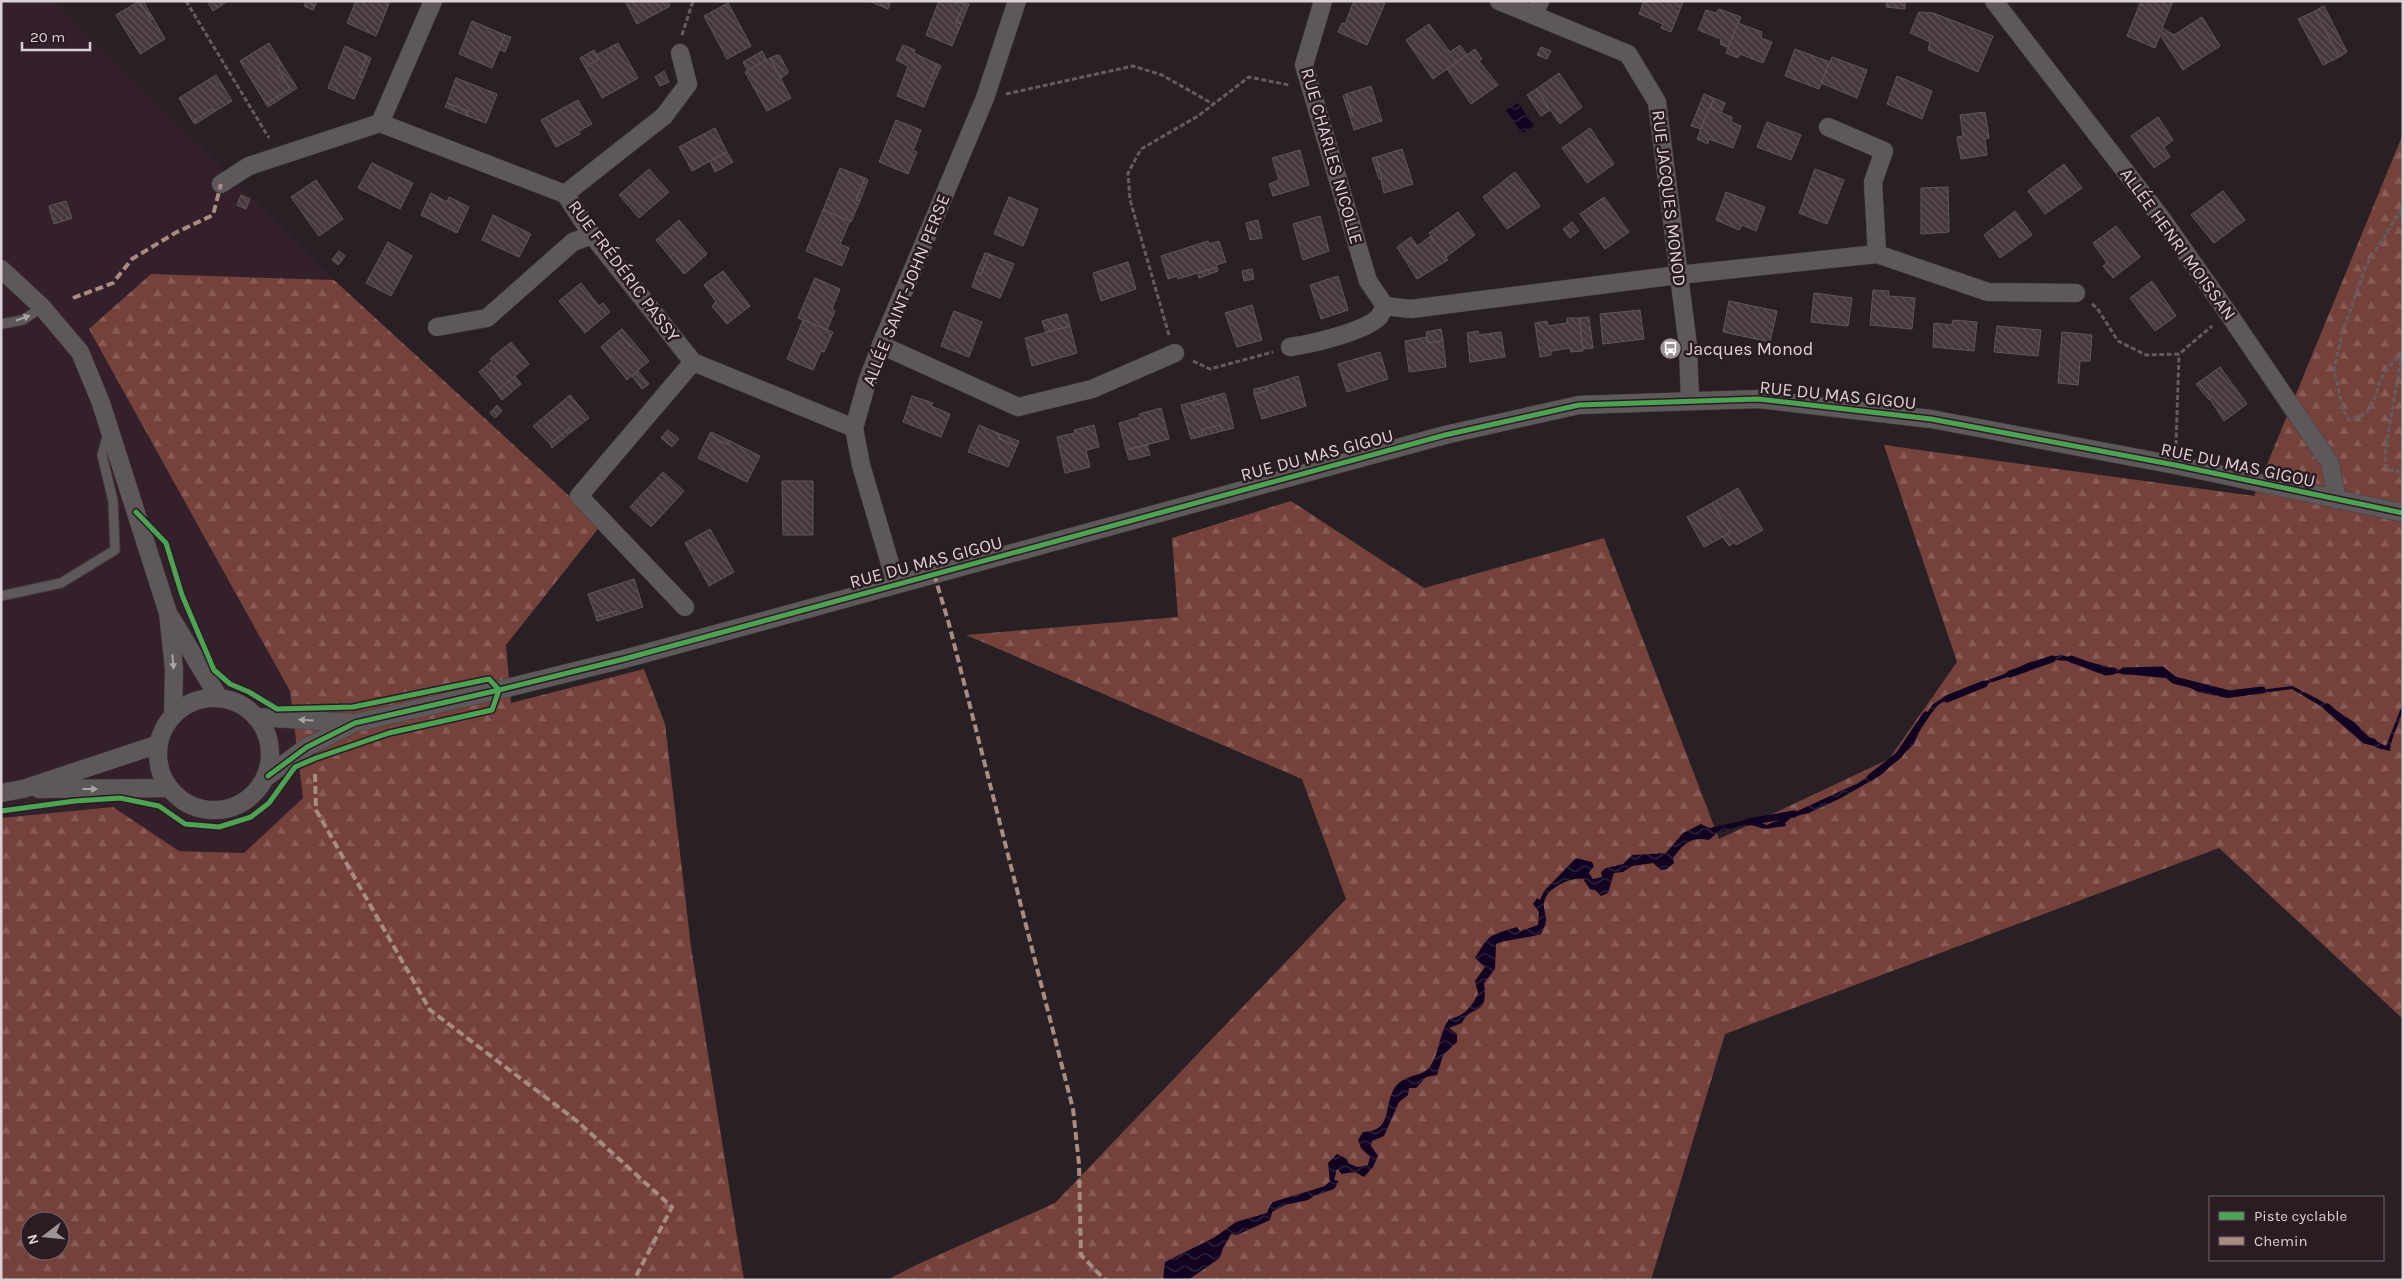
<svg xmlns="http://www.w3.org/2000/svg" width="2404" height="1281" font-family="Karla,sans-serif">
<style>
.built{fill:#33202b}
.forest{fill:url(#forest-firs);fill-rule:evenodd}
.water{fill:url(#water-waves)}
.lines{fill:none;stroke-linecap:round;stroke-linejoin:round}
.stream{stroke:#110321;stroke-width:7}
.building{fill:url(#building-back-hatch);stroke:#5f585a}
.service-casing{stroke:#453e41;stroke-width:11}
.minor-casing{stroke:#453e41;stroke-width:19}
.path{stroke:#645d60;stroke-width:3;stroke-dasharray:5 2.5;stroke-linecap:butt}
.service{stroke:#5e585b;stroke-width:9}
.minor{stroke:#5e585b;stroke-width:18}
.quiet{stroke:#a88b81;stroke-width:4;stroke-dasharray:8 4;stroke-linecap:butt}
.cycleway-casing{stroke:#2b1c24;stroke-width:8}
.cycleway{stroke:#4ca352;stroke-width:5}
.oneway{fill:#aaa1a5}
.labels{text-anchor:middle;dominant-baseline:central;stroke-width:5;stroke-linejoin:round;paint-order:stroke}
.street-label{font-size:18px;fill:#dcd1d7;stroke:#2b1c24}
.poi-label{font-size:18px;fill:#dcd1d7;stroke:#2b1c24;text-anchor:start}
</style>
<defs>
<pattern id="forest-firs" width="22" height="20" patternUnits="userSpaceOnUse" patternTransform="scale(1.25)"><rect width="22" height="20" fill="#75413b"/><path d="M5 1l3.5 6h-7zM16 11l3.5 6h-7z" fill="#885b57"/></pattern>
<pattern id="water-waves" width="16" height="10" patternUnits="userSpaceOnUse" patternTransform="scale(1.25)"><rect width="16" height="10" fill="#110321"/><path d="M0 5q4-4 8 0t8 0" fill="none" stroke="#332740"/></pattern>
<pattern id="building-back-hatch" width="6" height="6" patternUnits="userSpaceOnUse" patternTransform="scale(1.25)"><rect width="6" height="6" fill="#45373b"/><path d="M-1 5l2 2M0 0l6 6M5-1l2 2" fill="none" stroke="#5f5357"/></pattern>
</defs>
<rect width="100%" height="100%" fill="#282024"/>
<polygon class="built" points="1,1 53,1 334,280 151,274 90,329 290,691 303,798 244,853 179,851 113,807 1,818"/>
<g class="forest">
<polygon points="2403,134 2403,1019 2219,848 1725,1034 1651,1280 887,1280 916,1265 1055,1203 1346,899 1302,779 966,635 1178,617 1172,538 1291,501 1424,588 1604,538 1719,839 1889,759 1957,662 1884,445 2254,496"/>
<path d="M 151,274 L 334,280 L 601,525 L 506,645 L 511,703 L 644,669 L 665,724 L 691,947 L 744,1280 L 1,1280 L 1,818 L 113,807 L 179,851 L 244,853 L 303,798 L 290,691 L 89,329 ZM 30,1221 L 60,1221 L 60,1251 L 30,1251 Z"/>
</g>
<g class="water">
<polygon points="1518,103 1534,126 1522,133 1506,110"/>
<path d="M 2061,655 L 2117,669 L 2144,672 L 2162,670 L 2201,689 L 2229,694 L 2292,686 L 2318,699 L 2354,722 L 2370,738 L 2386,746 L 2403,703 C 2403,720 2391,734 2390,751 L 2377,748 L 2365,740 L 2349,723 L 2292,689 L 2227,698 L 2198,692 L 2174,679 L 2106,672 L 2080,662 L 2056,660 L 2035,663 L 2005,678 L 1959,693 L 1938,705 L 1923,724 L 1913,745 L 1881,775 L 1841,798 L 1809,813 L 1792,817 L 1785,823 L 1786,826 L 1765,829 L 1747,824 L 1717,833 L 1709,840 C 1691,836 1683,844 1673,858 L 1674,863 L 1667,869 L 1661,870 L 1653,863 L 1632,866 L 1623,872 L 1614,873 L 1608,893 L 1601,896 L 1595,890 L 1590,889 L 1583,879 C 1570,877 1546,888 1544,903 C 1543,908 1546,914 1546,919 C 1546,924 1543,930 1541,934 C 1525,939 1511,938 1496,944 L 1495,969 L 1484,983 C 1489,1019 1470,1003 1462,1023 L 1449,1028 L 1457,1034 L 1457,1042 L 1443,1055 L 1437,1075 L 1426,1077 L 1416,1088 L 1409,1088 L 1408,1095 L 1399,1102 L 1384,1136 L 1372,1141 L 1371,1146 L 1378,1156 L 1373,1167 L 1364,1177 L 1355,1172 L 1342,1174 L 1337,1169 L 1334,1180 L 1339,1181 L 1334,1189 L 1314,1196 L 1308,1200 L 1285,1205 L 1272,1212 L 1270,1220 L 1237,1235 L 1231,1234 L 1223,1248 L 1220,1258 L 1188,1280 L 1163,1280 L 1165,1262 L 1215,1237 L 1236,1222 L 1267,1213 L 1270,1205 L 1273,1202 L 1325,1186 L 1330,1181 L 1328,1163 L 1337,1154 L 1347,1159 L 1348,1163 L 1357,1167 L 1368,1165 L 1370,1157 L 1361,1148 L 1358,1140 L 1363,1132 C 1395,1131 1382,1104 1396,1086 C 1408,1072 1424,1078 1431,1065 C 1440,1051 1439,1033 1449,1019 C 1465,1016 1471,1007 1478,994 L 1475,981 L 1485,967 L 1475,958 C 1491,932 1489,936 1517,927 L 1520,931 L 1538,925 L 1539,912 L 1533,904 L 1537,898 L 1540,900 L 1544,891 L 1576,858 L 1592,862 L 1594,866 L 1589,873 L 1593,879 L 1602,877 L 1601,872 L 1606,868 L 1623,864 L 1632,855 L 1666,853 L 1683,833 L 1701,824 L 1709,828 L 1750,819 L 1767,825 L 1856,784 L 1893,761 L 1911,741 L 1932,705 L 1947,695 L 2002,675 L 2030,662 Z"/>
</g>
<g class="lines">
<g class="stream">
<polyline points="2071,659 2106,672 2113,671"/>
<polyline points="2124,671 2162,670 2174,680 2229,694 2262,690"/>
<polyline points="2010,674 2052,659"/>
<polyline points="1947,699 1984,684"/>
<polyline points="2327,707 2365,740 2373,742"/>
<polyline points="1871,777 1899,755 1926,715"/>
<polyline points="1748,822 1794,814"/>
</g>
</g>
<g class="building">
<polygon points="139,1 143,1 153,18 151,20"/>
<polygon points="139,1 151,20 153,18 165,39 140,54 116,15"/>
<polygon points="207,1 228,1 213,11"/>
<polygon points="306,1 317,1 313,10 304,6"/>
<polygon points="356,1 390,1 376,36 347,23"/>
<polygon points="625,1 667,1 670,6 637,24"/>
<polygon points="869,1 891,1 888,9"/>
<polygon points="939,1 965,3 956,22 961,24 952,46 926,35"/>
<polygon points="1354,1 1385,3 1367,45 1338,32 1342,23 1345,24"/>
<polygon points="1644,1 1683,2 1671,32 1661,28 1663,24 1639,14"/>
<polygon points="1887,1 1905,1 1905,9 1886,7"/>
<polygon points="2141,1 2173,1 2162,28 2174,35 2202,17 2220,46 2183,70 2160,35 2155,48 2127,36"/>
<polygon points="728,3 751,46 727,59 704,16"/>
<polygon points="965,3 969,4 961,24 956,22"/>
<polygon points="2324,6 2347,52 2339,57 2315,11"/>
<polygon points="1719,9 1741,17 1729,48 1720,44 1721,39 1698,30 1706,10 1716,13"/>
<polygon points="2315,11 2339,57 2323,65 2298,19"/>
<polygon points="1919,12 1933,13 1993,36 1978,72 1928,50 1930,42 1910,33"/>
<polygon points="472,21 505,35 492,68 459,54"/>
<polygon points="1738,23 1762,32 1761,38 1772,42 1763,63 1740,54 1738,58 1726,53"/>
<polygon points="1429,24 1450,52 1460,45 1467,55 1433,79 1406,40"/>
<polygon points="505,35 511,37 505,52 499,49"/>
<polygon points="269,43 282,64 277,67 290,89 266,104 240,61"/>
<polygon points="618,43 638,78 602,98 585,67 599,59 596,55"/>
<polygon points="903,45 915,50 914,53 937,64 929,83 933,84 924,107 897,96 908,66 896,60"/>
<polygon points="345,46 367,56 359,76 363,78 354,99 328,88"/>
<polygon points="1541,47 1551,51 1547,59 1537,55"/>
<polygon points="1475,49 1482,59 1479,61 1498,85 1471,104 1447,69"/>
<polygon points="1795,49 1830,62 1819,89 1785,76"/>
<polygon points="594,50 599,59 585,67 580,58"/>
<polygon points="762,51 767,60 748,71 743,62"/>
<polygon points="777,55 780,56 788,71 787,74 781,78 770,58"/>
<polygon points="367,56 371,58 363,78 359,76"/>
<polygon points="1832,57 1867,70 1857,98 1821,83"/>
<polygon points="770,58 791,98 767,111 745,72"/>
<polygon points="282,64 297,88 268,107 266,104 290,89 277,67"/>
<polygon points="937,64 941,66 933,84 929,83"/>
<polygon points="664,71 669,82 660,86 655,77"/>
<polygon points="1559,73 1582,107 1560,124 1536,89"/>
<polygon points="216,75 232,101 214,112 212,109 193,122 179,98"/>
<polygon points="1897,76 1932,91 1922,119 1887,104"/>
<polygon points="456,78 497,94 486,123 467,116 468,111 447,103"/>
<polygon points="1371,86 1382,121 1354,130 1350,117 1353,116 1346,94"/>
<polygon points="1536,89 1550,110 1541,116 1527,95"/>
<polygon points="1346,94 1353,116 1350,117 1343,96"/>
<polygon points="1704,94 1714,98 1701,129 1691,126"/>
<polygon points="1714,98 1725,103 1721,113 1710,109"/>
<polygon points="578,100 592,124 579,131 580,134 556,147 541,120"/>
<polygon points="447,103 468,111 467,116 445,107"/>
<polygon points="1709,108 1732,117 1731,122 1741,126 1733,148 1709,139 1708,144 1697,139"/>
<polygon points="212,109 214,112 195,124 193,122"/>
<polygon points="1985,112 1989,138 1985,139 1987,155 1961,159 1957,137 1963,136 1960,115"/>
<polygon points="2158,117 2173,140 2164,147 2170,157 2154,168 2131,136"/>
<polygon points="896,120 921,130 913,151 917,152 908,174 879,162"/>
<polygon points="1767,122 1801,135 1791,160 1757,147"/>
<polygon points="715,128 727,152 692,171 679,147"/>
<polygon points="1590,128 1614,164 1587,183 1562,148"/>
<polygon points="1402,149 1413,184 1384,193 1376,157"/>
<polygon points="1300,150 1309,185 1273,196 1269,184 1279,180 1272,158"/>
<polygon points="727,152 733,162 715,172 710,161"/>
<polygon points="1376,157 1382,179 1379,179 1372,158"/>
<polygon points="372,163 413,183 400,209 358,188"/>
<polygon points="2064,164 2082,188 2045,214 2028,191"/>
<polygon points="840,168 865,178 856,200 860,201 851,222 823,210"/>
<polygon points="649,169 669,192 639,218 619,195"/>
<polygon points="1815,169 1844,180 1827,224 1799,213"/>
<polygon points="1515,172 1540,206 1507,229 1483,197"/>
<polygon points="865,178 868,180 860,201 856,200"/>
<polygon points="316,180 343,219 319,236 291,197"/>
<polygon points="1948,187 1949,232 1921,234 1921,188"/>
<polygon points="2223,191 2245,220 2214,243 2191,215"/>
<polygon points="1726,192 1765,207 1756,231 1742,225 1739,230 1716,220"/>
<polygon points="431,193 447,202 449,197 469,207 457,233 421,215"/>
<polygon points="241,195 250,199 246,209 237,205"/>
<polygon points="1009,197 1038,209 1023,246 994,234"/>
<polygon points="1604,197 1629,232 1605,249 1580,214"/>
<polygon points="66,201 72,218 54,224 49,206"/>
<polygon points="823,210 850,221 840,244 849,248 842,266 806,251"/>
<polygon points="2015,211 2032,235 2000,258 1984,235"/>
<polygon points="1458,212 1475,235 1446,257 1429,233"/>
<polygon points="493,215 531,234 519,257 482,240"/>
<polygon points="1320,216 1329,251 1303,260 1293,224"/>
<polygon points="679,220 707,254 688,271 674,254 670,257 656,240"/>
<polygon points="1258,220 1262,238 1250,240 1246,223"/>
<polygon points="1572,222 1579,231 1570,238 1563,229"/>
<polygon points="2116,226 2140,257 2113,278 2103,266 2107,263 2093,243"/>
<polygon points="1431,236 1448,260 1417,279 1397,247 1411,237 1417,246"/>
<polygon points="1208,241 1209,244 1219,241 1226,262 1216,265 1217,267 1198,273 1178,279 1177,276 1168,279 1161,256"/>
<polygon points="388,242 412,256 391,296 366,283"/>
<polygon points="339,251 345,256 338,265 332,260"/>
<polygon points="985,253 989,254 981,275 977,272"/>
<polygon points="674,254 688,271 684,274 670,257"/>
<polygon points="989,254 1014,264 1000,298 972,287 977,272 981,275"/>
<polygon points="1128,262 1136,289 1101,301 1093,273"/>
<polygon points="1217,267 1218,271 1199,278 1198,273"/>
<polygon points="1252,269 1254,279 1244,281 1242,271"/>
<polygon points="723,271 750,306 727,324 712,306 716,302 704,285"/>
<polygon points="1338,276 1348,310 1321,319 1310,285"/>
<polygon points="815,278 840,289 832,309 835,311 827,330 798,318"/>
<polygon points="2152,281 2176,316 2155,331 2130,298"/>
<polygon points="581,283 599,306 603,303 610,312 585,333 559,301"/>
<polygon points="1873,290 1889,291 1888,296 1915,298 1912,329 1870,325"/>
<polygon points="1814,293 1852,298 1848,326 1811,322"/>
<polygon points="1729,301 1777,311 1770,342 1723,332"/>
<polygon points="1252,305 1262,340 1237,347 1225,313"/>
<polygon points="1640,310 1644,339 1603,344 1600,314"/>
<polygon points="954,311 982,322 969,357 941,346"/>
<polygon points="1067,314 1070,326 1046,332 1042,321"/>
<polygon points="1589,317 1593,348 1583,349 1579,318"/>
<polygon points="1567,318 1579,318 1583,351 1571,352 1570,348 1551,351 1551,355 1540,357 1535,323 1547,321 1548,326 1567,323"/>
<polygon points="803,320 833,332 824,352 821,351 813,370 787,359"/>
<polygon points="1953,320 1977,322 1974,351 1933,347 1934,323 1952,325"/>
<polygon points="1070,326 1077,353 1032,366 1025,338"/>
<polygon points="1997,326 2041,330 2038,356 1994,352"/>
<polygon points="622,329 634,343 630,347 618,332"/>
<polygon points="1441,329 1443,341 1428,343 1426,332"/>
<polygon points="1478,331 1479,335 1501,332 1505,357 1470,362 1467,333"/>
<polygon points="618,332 630,347 634,343 649,361 627,380 601,347"/>
<polygon points="2062,332 2092,335 2090,361 2080,361 2078,385 2058,383"/>
<polygon points="1427,337 1428,343 1443,341 1446,367 1409,372 1405,341"/>
<polygon points="511,342 529,364 496,392 479,372 492,361 490,359"/>
<polygon points="1380,352 1388,379 1347,392 1338,364"/>
<polygon points="2220,367 2247,404 2224,421 2199,382"/>
<polygon points="638,371 649,384 642,389 632,376"/>
<polygon points="515,376 521,384 502,400 496,392"/>
<polygon points="1298,376 1306,406 1262,419 1254,394 1268,390 1267,386"/>
<polygon points="2199,382 2211,398 2209,400 2196,384"/>
<polygon points="1267,386 1268,390 1254,394 1254,389"/>
<polygon points="1225,393 1234,428 1222,431 1220,425 1201,430 1203,436 1191,439 1181,405 1193,402 1194,405 1214,400 1213,396"/>
<polygon points="570,395 589,418 571,432 569,429 550,444 533,426"/>
<polygon points="912,396 933,403 931,406 950,414 941,437 903,422"/>
<polygon points="1213,396 1214,400 1194,405 1193,402"/>
<polygon points="497,405 502,411 495,418 490,413"/>
<polygon points="1161,408 1169,439 1126,450 1119,423 1140,417 1139,414"/>
<polygon points="979,425 1000,434 998,438 1017,446 1008,467 968,452"/>
<polygon points="1094,425 1099,447 1086,450 1090,467 1065,473 1057,437 1075,433 1074,430"/>
<polygon points="1220,425 1222,431 1203,436 1201,430"/>
<polygon points="569,429 571,432 552,448 550,444"/>
<polygon points="668,430 679,439 672,447 661,438"/>
<polygon points="711,432 730,441 728,445 709,435"/>
<polygon points="1000,434 1019,441 1017,446 998,438"/>
<polygon points="709,435 728,445 730,441 760,456 747,482 698,458"/>
<polygon points="1147,445 1150,455 1129,460 1126,450"/>
<polygon points="663,472 684,491 651,527 630,507"/>
<polygon points="782,481 813,481 813,535 783,535"/>
<polygon points="1738,488 1763,530 1736,545 1735,542 1729,546 1723,537 1730,533 1712,503"/>
<polygon points="1712,503 1730,533 1704,547 1687,517"/>
<polygon points="710,529 734,572 709,586 685,543"/>
<polygon points="634,579 643,607 617,615 616,611 596,617 588,594"/>
<polygon points="616,611 617,615 597,621 596,617"/>
</g>
<g class="lines">
<defs>
<g id="service">
<polyline points="1,324 23,320 42,307"/>
<polyline points="1,596 61,583 115,550 113,501 102,455 108,434"/>
</g>
<g id="minor">
<polyline points="433,1 380,123 565,194 592,235 693,362 854,428"/>
<polyline points="1323,1 1304,65 1368,281 1385,306 1411,309 1678,275 1877,254 1988,292 2076,293"/>
<polyline points="1499,1 1628,54 1657,102 1688,346 1690,400"/>
<polyline points="1994,1 2162,219 2228,313 2330,463 2337,500"/>
<polyline points="1534,15 1540,1"/>
<polyline points="1828,127 1884,151 1873,182 1877,254"/>
<polyline points="221,184 249,166 380,123"/>
<polyline points="565,194 664,116 688,84 680,53"/>
<polyline points="1,269 42,307 80,352 101,403 168,613 174,669 173,715"/>
<polyline points="437,327 487,318 573,242 592,235"/>
<polyline points="881,345 1018,407 1092,389 1175,353"/>
<path d="M 1290,347 C 1311,344 1364,332 1379,317 C 1381,314 1383,309 1385,306"/>
<polyline points="896,584 861,465 854,428 867,382 881,345 985,98 1017,1"/>
<polyline points="685,607 579,496 693,362"/>
<polyline points="171,618 219,698"/>
<circle cx="214" cy="754" r="56"/>
<polyline points="256,717 354,723"/>
<polyline points="268,776 307,747 355,723 499,690 624,659 1445,435 1579,405 1758,399 1931,419 2175,465 2403,513"/>
<polyline points="39,789 169,788"/>
<polyline points="1,793 23,789 159,744"/>
</g>
</defs>
<use href="#service" class="service-casing"/>
<use href="#minor" class="minor-casing"/>
<g class="path">
<polyline points="186,1 269,138"/>
<polyline points="682,35 693,1"/>
<polyline points="1006,94 1133,66 1162,75 1213,104"/>
<polyline points="2401,210 2403,203"/>
<path d="M 2403,226 L 2401,210 L 2366,266 L 2342,333 L 2334,369 L 2343,409 L 2349,420 C 2377,413 2371,402 2381,380 C 2385,369 2395,361 2403,352"/>
<polyline points="2092,304 2097,308 2118,341 2146,355 2179,354 2212,326"/>
<polyline points="1169,335 1130,200 1128,173 1141,149 1198,116 1249,77 1289,85"/>
<polyline points="2402,353 2385,453 2387,470 2403,472"/>
<polyline points="1193,361 1210,369 1273,352"/>
<polyline points="2176,445 2179,354"/>
</g>
<use href="#service" class="service"/>
<use href="#minor" class="minor"/>
<g class="quiet">
<polyline points="73,298 113,283 132,259 175,233 213,215 221,184"/>
<polyline points="934,574 949,624 1073,1109 1079,1164 1081,1255 1105,1280"/>
<polyline points="315,774 316,810 430,1010 577,1121 672,1207 634,1280"/>
</g>
<defs>
<g id="cycleway">
<polyline points="136,512 166,543 182,595 214,670 230,684 249,692 277,709 353,707 489,679 499,690"/>
<polyline points="268,776 307,747 355,723 499,690 624,659 1445,435 1579,405 1758,399 1931,419 2175,465 2403,513"/>
<polyline points="1,811 75,801 120,798 159,806 185,824 219,827 251,817 269,803 295,767 316,758 389,733 492,710 499,690"/>
</g>
</defs>
<use href="#cycleway" class="cycleway-casing"/>
<use href="#cycleway" class="cycleway"/>
</g>
<defs><path id="oneway-solid" d="M-6-.8H1V-3.2L6.5 0L1 3.2V.8H-6Z" transform="scale(1.25)"/></defs>
<g class="oneway">
<use href="#oneway-solid" transform="translate(23 318) rotate(-19)"/>
<use href="#oneway-solid" transform="translate(173 662) rotate(85)"/>
<use href="#oneway-solid" transform="translate(306 720) rotate(-177)"/>
<use href="#oneway-solid" transform="translate(90 789)"/>
</g>
<defs>
<symbol id="bus-disc" viewBox="-11 -11 22 22"><circle r="9.5" fill="#9d9398" stroke="#2b1c24"/><path d="M-5-6H5V4H4V6H2V4H-2V6H-4V4H-5ZM-3.5-4V0h7V-4ZM-3.5 1.2v1.5H-2V1.2ZM2 1.2v1.5H3.5V1.2Z" fill="#fff"/></symbol>
</defs>
<g fill-rule="evenodd">
<use href="#bus-disc" x="1658" y="336" width="25" height="25"/>
</g>
<g class="labels">
<g class="street-label">
<text transform="translate(1332 156) rotate(74)">RUE CHARLES NICOLLE</text>
<text transform="translate(1669 198) rotate(83)">RUE JACQUES MONOD</text>
<text transform="translate(2178 244) rotate(54)">ALLÉE HENRI MOISSAN</text>
<text transform="translate(624 271) rotate(53)">RUE FRÉDÉRIC PASSY</text>
<text transform="translate(906 290) rotate(-68)">ALLÉE SAINT-JOHN PERSE</text>
<text transform="translate(1838 395) rotate(6)">RUE DU MAS GIGOU</text>
<text transform="translate(1317 455) rotate(-15)">RUE DU MAS GIGOU</text>
<text transform="translate(2238 465) rotate(12)">RUE DU MAS GIGOU</text>
<text transform="translate(926 562) rotate(-15)">RUE DU MAS GIGOU</text>
</g>
<g class="poi-label">
<text x="1686" y="349">Jacques Monod</text>
</g>
</g>
<rect width="2404" height="1281" fill="none" stroke="#dcd1d7" stroke-width="5"/>
<rect x="2209" y="1196" width="175" height="65" fill="#2b1c24" stroke="#72646c"/>
<rect x="2219" y="1212" width="25" height="8" fill="#4ca352" stroke="#72646c"/>
<text x="2254" y="1221" font-size="15" fill="#dcd1d7">Piste cyclable</text>
<rect x="2219" y="1237" width="25" height="8" fill="#a88b81" stroke="#72646c"/>
<text x="2254" y="1246" font-size="15" fill="#dcd1d7">Chemin</text>
<g transform="translate(45 1236) rotate(254)"><circle r="24" fill="#2b1c24" stroke="#72646c"/>
<path d="M0-4L9 19L0 12L-9 19Z" fill="#9d9398"/>
<text y="-8" font-size="14" font-weight="bold" text-anchor="middle" fill="#dcd1d7">N</text>
</g>
<path d="M22 42v8h68v-8" fill="none" stroke="#dcd1d7" stroke-width="2.5"/>
<text x="30" y="42" font-size="15" fill="#dcd1d7" stroke="#2b1c24" stroke-width="4" paint-order="stroke">20 m</text>
</svg>
